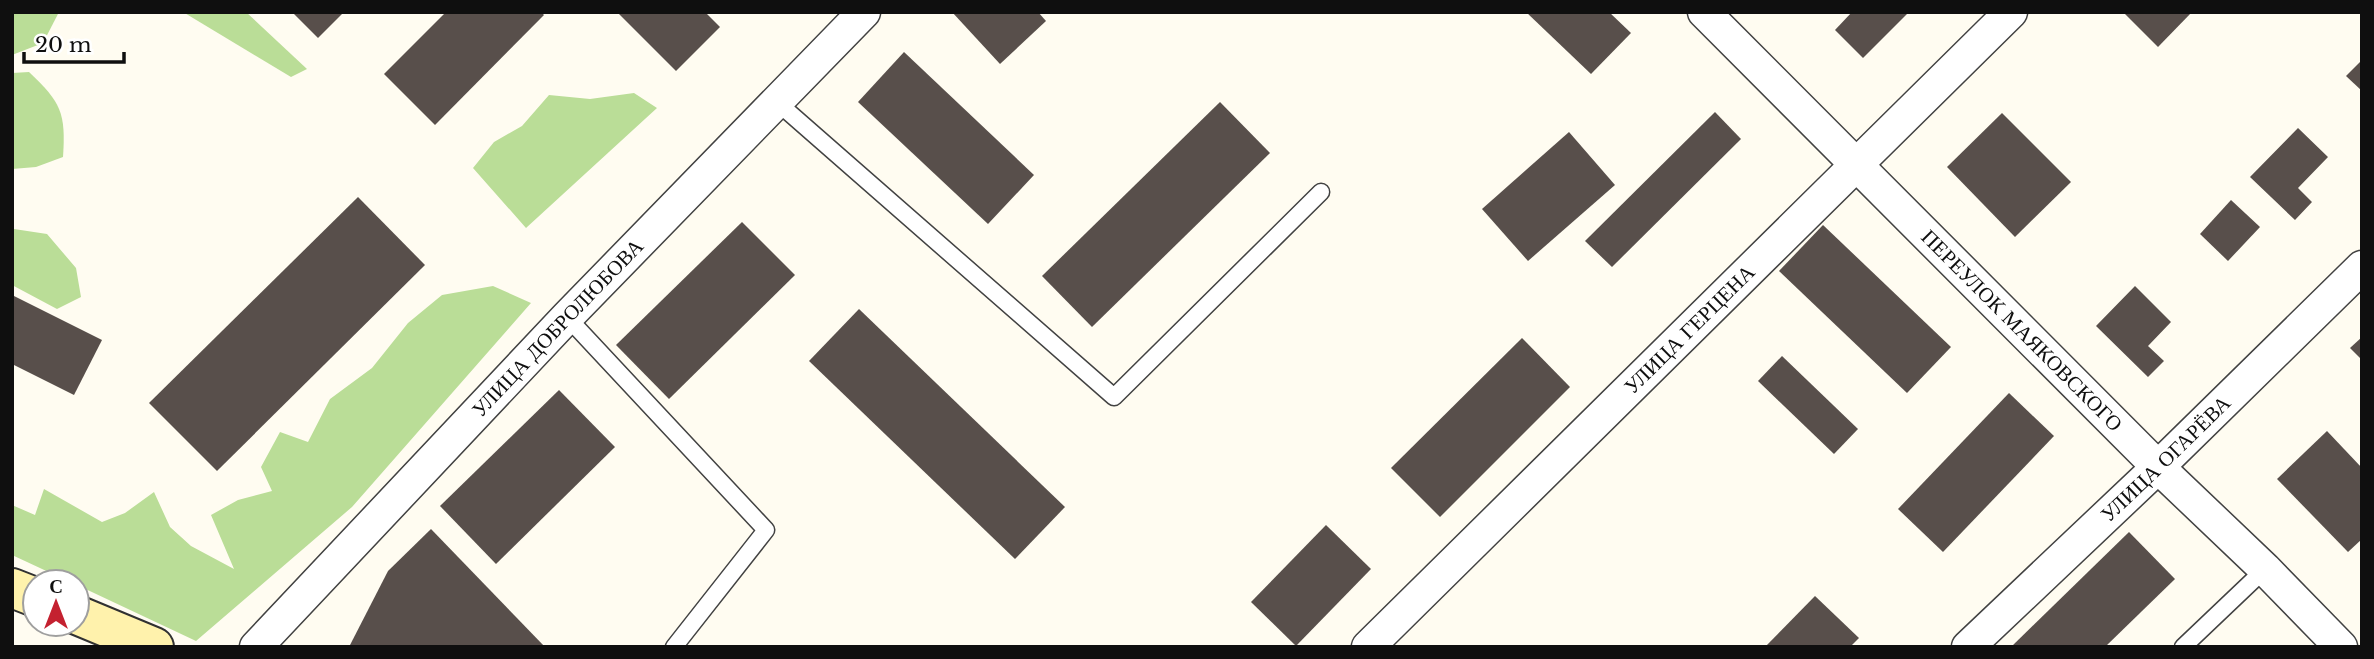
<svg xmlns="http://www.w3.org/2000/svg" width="2374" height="659" font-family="'Libre Baskerville',serif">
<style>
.forest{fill:#badd97}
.building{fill:#584f4b}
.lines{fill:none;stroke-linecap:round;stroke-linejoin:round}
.lane-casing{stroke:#424242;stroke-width:19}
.street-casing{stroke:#424242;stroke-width:35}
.secondary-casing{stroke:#313131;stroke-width:42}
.lane{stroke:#fff;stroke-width:16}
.street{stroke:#fff;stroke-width:32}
.secondary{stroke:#fff2ac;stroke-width:38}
.labels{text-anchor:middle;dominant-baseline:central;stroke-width:7;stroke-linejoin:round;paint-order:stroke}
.street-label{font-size:21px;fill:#0f0f0f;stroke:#fff}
</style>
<rect width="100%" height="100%" fill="#fffcf1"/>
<g class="forest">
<polygon points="12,12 59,12 43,43 12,55"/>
<polygon points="183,12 246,12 307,69 291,77"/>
<path d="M 29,72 C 61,102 66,113 63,157 L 36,167 L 12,169 L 12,73 Z"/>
<polygon points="634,93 657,108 526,228 473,168 494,142 522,126 549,95 590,99"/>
<polygon points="12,226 14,229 47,234 76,268 81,297 57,309 12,285"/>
<polygon points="493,286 531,303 352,507 196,641 77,585 77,582 70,582 12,555 12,505 35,515 44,489 102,522 125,513 154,492 170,527 191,546 234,569 211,515 238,500 272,491 261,467 280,432 308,442 330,399 372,368 408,323 442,295"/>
</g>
<g class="building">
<polygon points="292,12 344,12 318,38"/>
<polygon points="446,12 541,12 544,15 435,125 384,74"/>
<polygon points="617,12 705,12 720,27 676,71"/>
<polygon points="952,12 1038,12 1046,21 1000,64"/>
<polygon points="1526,12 1609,12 1631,33 1591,74"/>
<polygon points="1852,12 1909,12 1863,58 1835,30"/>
<polygon points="2123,12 2192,12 2158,47"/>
<polygon points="904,52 1034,175 988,224 858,102"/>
<polygon points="2362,60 2362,91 2346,76"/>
<polygon points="1220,102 1270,153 1092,327 1042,276"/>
<polygon points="1715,112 1741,139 1612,267 1585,241"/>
<polygon points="2002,113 2071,182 2015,237 1947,167"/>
<polygon points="2298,128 2328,157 2298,188 2312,202 2295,220 2250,177"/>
<polygon points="1569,132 1615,185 1528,261 1482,209"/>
<polygon points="358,197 425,265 217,471 149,403"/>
<polygon points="2231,200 2260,227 2228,261 2200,234"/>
<polygon points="742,222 795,275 669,399 616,345"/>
<polygon points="1823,225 1951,347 1907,393 1779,271"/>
<polygon points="2135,286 2171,322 2148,346 2164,361 2148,377 2096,326"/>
<polygon points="12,295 102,340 74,395 12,364"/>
<polygon points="859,309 1065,507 1015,559 809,361"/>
<polygon points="2362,337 2362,360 2350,348"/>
<polygon points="1522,338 1570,387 1440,517 1391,468"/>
<polygon points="1782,356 1858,429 1834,454 1758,381"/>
<polygon points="559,390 615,447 496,564 440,506"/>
<polygon points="2009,393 2054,436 1943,552 1898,509"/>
<polygon points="2327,431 2362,468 2362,539 2348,552 2277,479"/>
<polygon points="1326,525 1371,569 1296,646 1251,602"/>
<polygon points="431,529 545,647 349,647 388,571"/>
<polygon points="2129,532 2175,579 2105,647 2011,647"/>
<polygon points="1815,596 1859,638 1850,647 1765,647"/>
</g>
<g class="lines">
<defs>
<g id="lane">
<polyline points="777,102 1114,397 1321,192"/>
<polyline points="567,317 766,530 674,647"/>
<polyline points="2183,647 2265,569"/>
</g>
<g id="street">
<path id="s1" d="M 1704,12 L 2158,467 L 2265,569 L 2341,647"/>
<path id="s2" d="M 256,647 L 567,317 L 864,12"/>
<path id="s3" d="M 1368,647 L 2011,12"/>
<path id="s4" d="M 1968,647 L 2158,467 L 2362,267"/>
</g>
<g id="secondary">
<polyline points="12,588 35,597"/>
<polyline points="77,615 154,647"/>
</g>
</defs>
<use href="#lane" class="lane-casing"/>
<use href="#street" class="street-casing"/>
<use href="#secondary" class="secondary-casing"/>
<use href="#lane" class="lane"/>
<use href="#street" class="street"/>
<use href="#secondary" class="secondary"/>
</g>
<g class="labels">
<g class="street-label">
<text stroke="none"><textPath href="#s2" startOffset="439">УЛИЦА ДОБРОЛЮБОВА</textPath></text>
<text stroke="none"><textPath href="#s3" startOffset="452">УЛИЦА ГЕРЦЕНА</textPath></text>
<text stroke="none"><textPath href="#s1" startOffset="450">ПЕРЕУЛОК МАЯКОВСКОГО</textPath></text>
<text stroke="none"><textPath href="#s4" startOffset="273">УЛИЦА ОГАРЁВА</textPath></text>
</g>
</g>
<rect width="2374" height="659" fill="none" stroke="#0f0f0f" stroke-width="28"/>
<g transform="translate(56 603)"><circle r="33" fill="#ffffff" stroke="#9f9f9f" stroke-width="2"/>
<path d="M0-5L12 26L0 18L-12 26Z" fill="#c42130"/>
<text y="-10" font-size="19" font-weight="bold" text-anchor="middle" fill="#0f0f0f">С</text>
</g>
<path d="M24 52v10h100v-10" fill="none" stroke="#0f0f0f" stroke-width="3.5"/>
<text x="35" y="52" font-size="21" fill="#0f0f0f" stroke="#ffffff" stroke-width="5" paint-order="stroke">20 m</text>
</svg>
